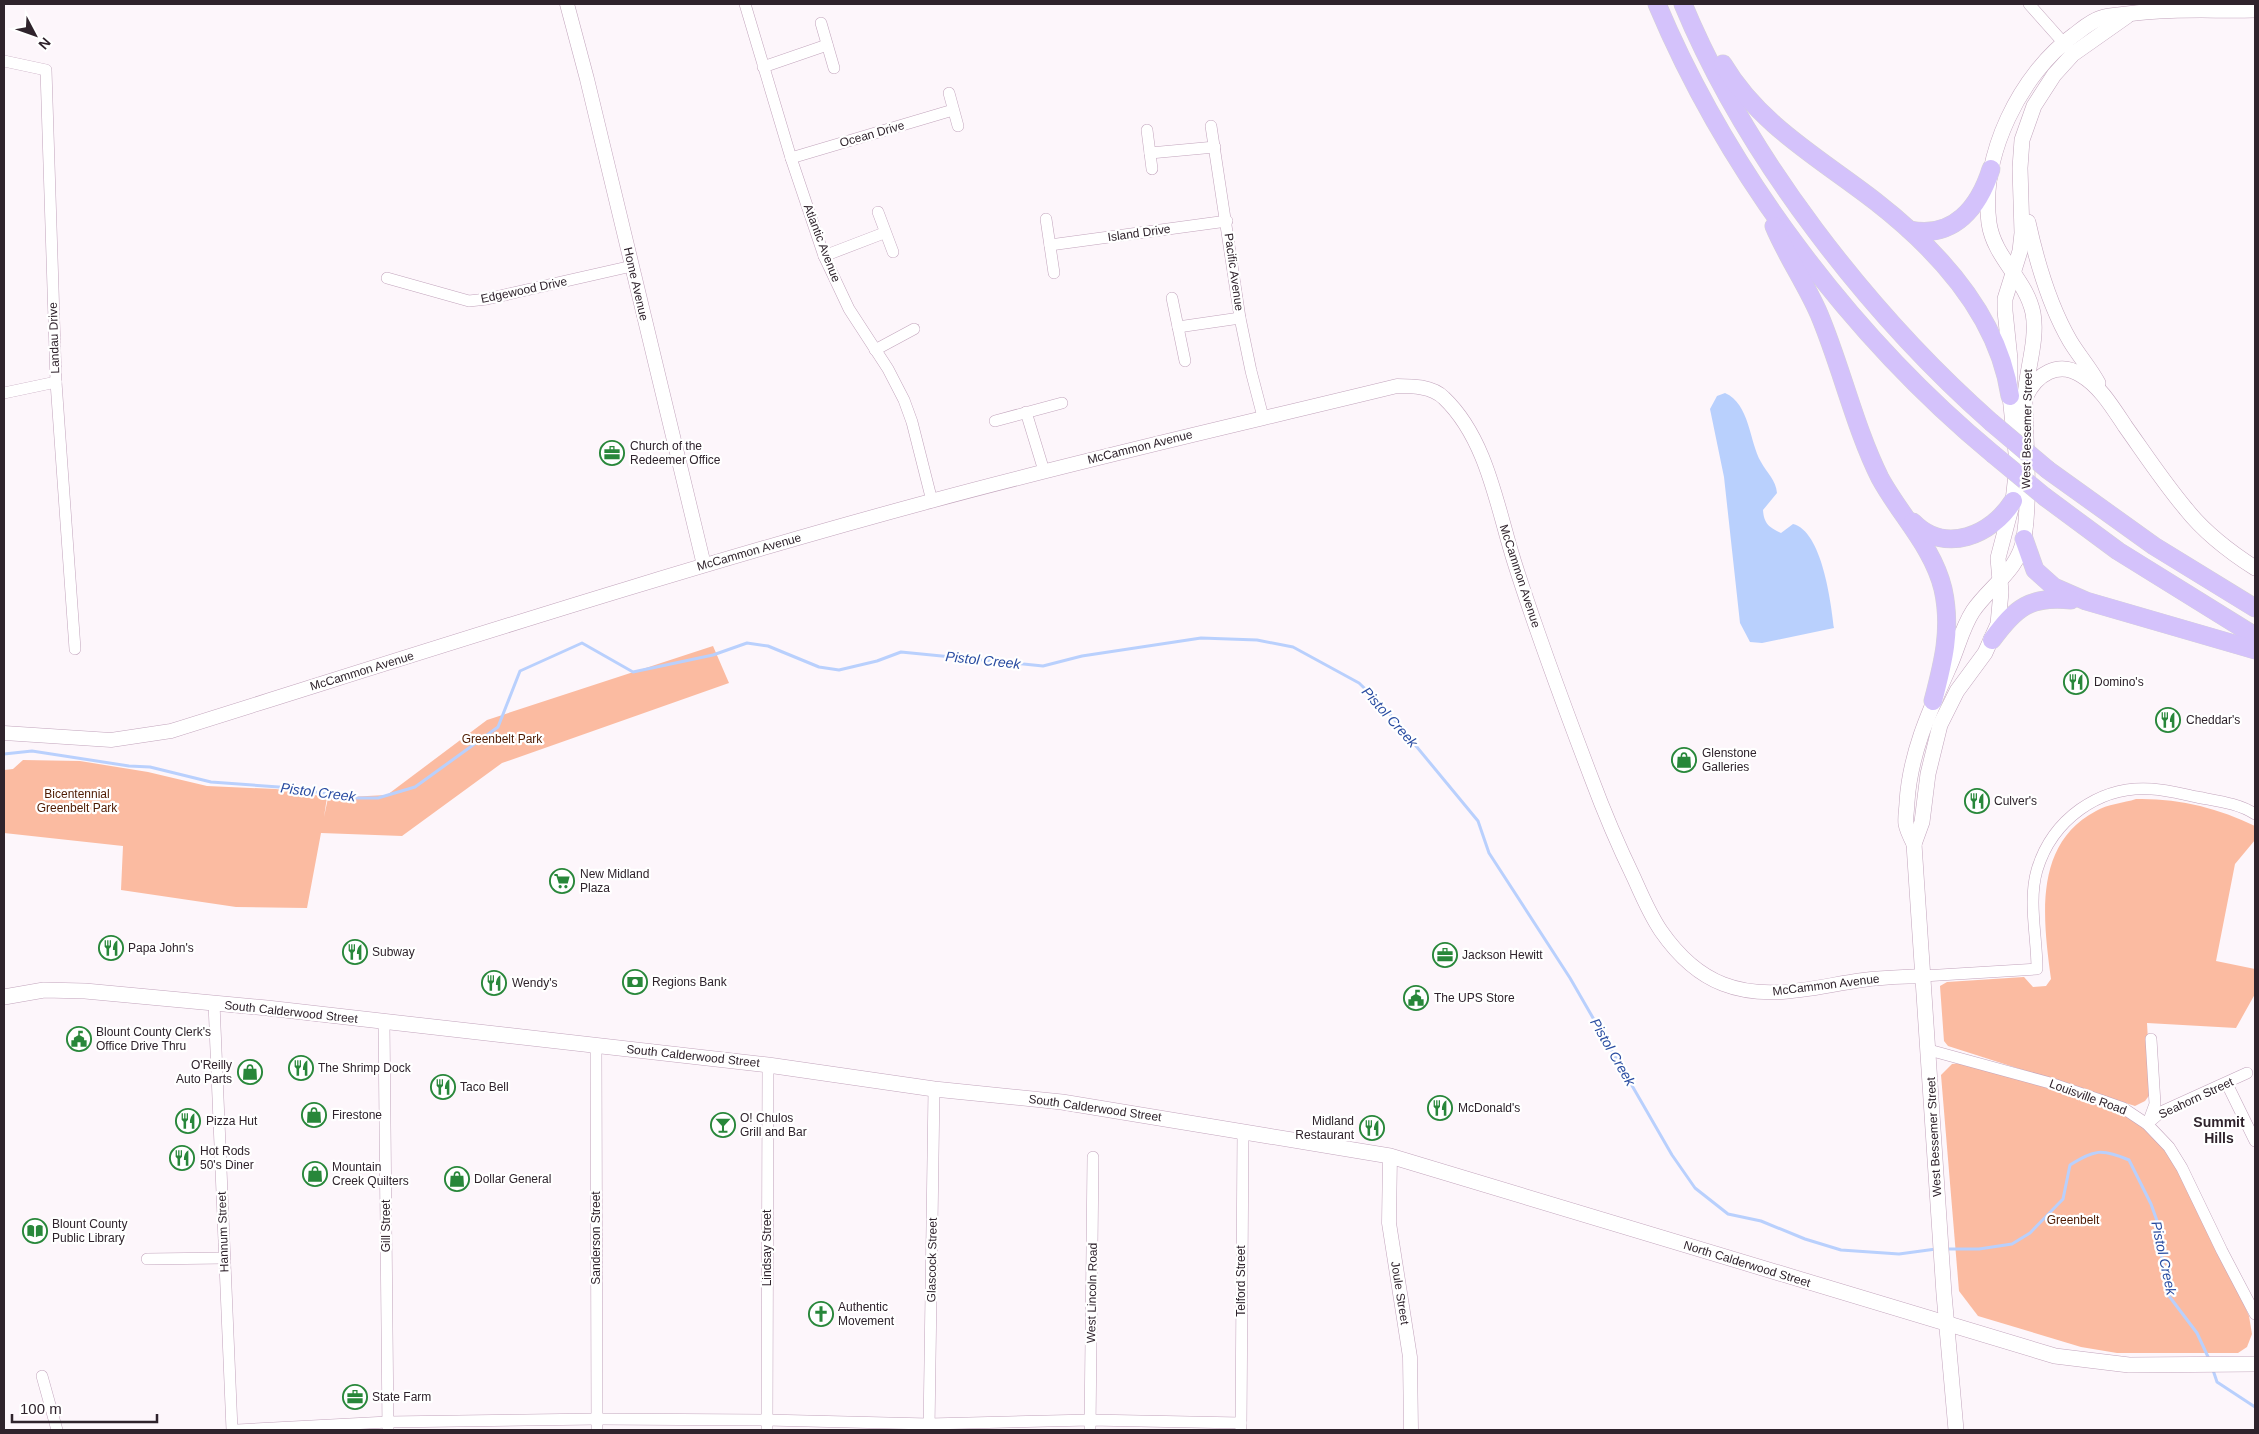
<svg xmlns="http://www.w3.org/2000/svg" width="2259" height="1434" font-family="Arial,sans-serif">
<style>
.green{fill:#fbbba1}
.water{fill:#b9d0fd}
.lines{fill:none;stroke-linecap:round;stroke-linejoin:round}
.stream{stroke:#b9d0fd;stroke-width:3}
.minor-casing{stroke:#c2a4bc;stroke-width:12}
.tertiary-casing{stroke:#c2a4bc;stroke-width:15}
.secondary-casing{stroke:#c2a4bc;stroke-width:16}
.trunk-casing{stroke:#d5d3d5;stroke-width:19}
.minor{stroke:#fff;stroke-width:11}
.tertiary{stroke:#fff;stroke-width:14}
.secondary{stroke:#fff;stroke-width:15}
.trunk{stroke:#d4c2fb;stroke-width:18}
.trunk-bridge-casing{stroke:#d5d3d5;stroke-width:19;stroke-linecap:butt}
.trunk-bridge{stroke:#d4c2fb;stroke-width:18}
.labels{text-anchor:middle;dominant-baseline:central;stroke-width:4.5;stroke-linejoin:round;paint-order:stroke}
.street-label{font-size:12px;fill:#2f232c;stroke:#fff}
.poi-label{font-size:12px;fill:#2f232c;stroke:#fff;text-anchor:start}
.park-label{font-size:12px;fill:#4f1b02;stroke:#fff}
.water-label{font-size:14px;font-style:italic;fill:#294ca1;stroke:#fff}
.neighbourhood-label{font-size:14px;font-weight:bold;fill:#2f232c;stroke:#fff}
</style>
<rect width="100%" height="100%" fill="#fdf6fb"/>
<g class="green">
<polygon points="713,646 729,683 502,763 402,836 321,833 307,908 236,907 121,890 123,846 4,833 4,770 13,769 23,760 80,761 148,772 207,786 276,789 327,797 324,817 328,798 387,795 487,720"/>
<path d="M 2136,799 C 2178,798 2218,808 2255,826 L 2255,840 L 2235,864 L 2216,961 L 2255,969 L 2255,994 L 2236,1028 L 2147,1023 L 2151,1093 L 2145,1101 L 2135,1106 L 1948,1046 L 1944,1041 L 1940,986 L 1947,982 L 2024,977 L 2033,987 L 2046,986 L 2051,979 C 2043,919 2033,844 2096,811 C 2107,804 2124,803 2136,799 Z"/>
<polygon points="1961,1063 2127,1111 2177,1159 2213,1234 2249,1316 2252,1334 2247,1347 2238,1353 2117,1353 2081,1347 1978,1316 1959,1291 1941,1075 1952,1064"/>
</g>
<path class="water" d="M 1725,393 C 1750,404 1749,441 1761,462 C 1767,473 1776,480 1777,493 L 1763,510 C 1764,524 1769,527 1781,533 L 1793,524 C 1822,531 1831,602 1834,628 L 1762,643 L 1750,642 L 1740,623 L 1724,477 L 1710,409 L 1717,396 Z"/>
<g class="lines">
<g class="stream">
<polyline points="4,754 32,751 129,766 150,767 211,782 293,788 351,798 378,798 415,787 498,727 520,671 582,643 633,672 713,655 747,643 768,646 819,667 839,670 877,661 901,652 1043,666 1082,656 1201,638 1257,640 1293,647 1359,683 1383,706 1478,821 1489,853 1570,978 1672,1155 1695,1188 1728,1214 1761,1221 1805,1239 1841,1250 1899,1254 1936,1249"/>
<path d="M 1945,1249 L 1979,1249 L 2012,1244 L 2030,1233 L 2063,1199 L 2070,1165 C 2095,1150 2101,1148 2129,1160 L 2151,1204 L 2161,1232 L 2161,1253 L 2169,1296 L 2197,1333 L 2209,1359"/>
<polyline points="2213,1370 2217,1382 2255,1407"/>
</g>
<defs>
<g id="minor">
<polyline points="745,4 791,158 824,256 849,309 888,369 904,400 912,422 932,501"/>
<polyline points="2029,4 2069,49"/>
<polyline points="821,23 834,68"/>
<polyline points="4,61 46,70 56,382 75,649"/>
<polyline points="763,67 827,45"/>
<polyline points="949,93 958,126"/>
<polyline points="1211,126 1240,318 1251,371 1263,417"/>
<polyline points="1147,130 1152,169"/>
<polyline points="1150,153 1215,147"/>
<polyline points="791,158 953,110"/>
<polyline points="878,212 893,252"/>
<polyline points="1046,219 1054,273"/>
<polyline points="1050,245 1227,221"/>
<polyline points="824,256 884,233"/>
<polyline points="387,278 469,301 487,299 632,266"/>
<polyline points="1172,298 1185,361"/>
<polyline points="1178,327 1240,318"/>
<polyline points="875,350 914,329"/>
<polyline points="4,393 56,382"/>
<polyline points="1026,412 1044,471"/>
<polyline points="995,421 1062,403"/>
<path d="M 1923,976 L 2037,969 C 2037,937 2028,901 2037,870 C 2052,820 2099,785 2152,789 C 2167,790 2182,794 2197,797 C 2217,801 2238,803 2255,814"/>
<polyline points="214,1003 232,1430"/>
<polyline points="384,1022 388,1430"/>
<polyline points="596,1045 597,1430"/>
<polyline points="1929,1050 2050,1083 2103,1101 2123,1108 2147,1124 2169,1147 2182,1168 2222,1251 2255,1314"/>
<polyline points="2227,1084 2255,1141"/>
<polyline points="2148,1123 2155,1104 2151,1039"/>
<polyline points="2147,1124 2161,1112 2247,1073"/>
<polyline points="147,1259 224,1258"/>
<polyline points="42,1376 57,1430"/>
<polyline points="1241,1429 1243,1131"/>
<polyline points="237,1430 388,1422 597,1419 767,1420 929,1424 1090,1420 1241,1423"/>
<polyline points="767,1430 768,1065"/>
<polyline points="929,1430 934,1089"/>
<polyline points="1090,1430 1093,1157"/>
</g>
<g id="tertiary">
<polyline points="567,4 587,79 704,565"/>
<path d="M 4,733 L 111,740 L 171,731 C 424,652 675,570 931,501 C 1085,459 1241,424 1397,386 C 1412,386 1432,386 1444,398 C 1487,439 1497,507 1514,561 C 1537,634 1564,706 1591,777 C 1604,812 1618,845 1634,878 C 1642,896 1650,915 1661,931 C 1677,954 1697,974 1723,984 C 1769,1002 1817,986 1863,980 C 1883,977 1903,977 1923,976"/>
<polyline points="1390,1156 1389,1223 1410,1357 1411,1430"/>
</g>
<g id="secondary">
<path d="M 2028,222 C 2037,263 2049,305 2070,341 C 2079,356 2090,368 2098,383"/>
<path d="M 2026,396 C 2036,375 2058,360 2081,375 C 2100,386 2113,408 2125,426 C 2145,454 2164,483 2186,509 C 2205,533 2230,552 2255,568"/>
<polyline points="1914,844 1922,822 1928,774 1940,725 1957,691 1985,653 1998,624 2001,592 1998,558 2013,501 2016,474 2016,453 2010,396 2010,359 2005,311 2005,299 2020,251 2022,233 2020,168 2022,140 2034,106 2054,75 2073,54 2127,16"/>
<polyline points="4,997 44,990 85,991 267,1008 768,1065 934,1089 1062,1102 1390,1156 2055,1356 2129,1365 2255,1364"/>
<path d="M 1956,1430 L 1944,1294 L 1914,844 C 1911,838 1907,830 1906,824 C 1905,817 1907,809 1907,802 C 1910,753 1930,710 1950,665 C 1958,647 1962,628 1973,611 C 1990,586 2019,570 2024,538 C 2031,492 2025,444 2025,398 C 2026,371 2038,340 2033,313 C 2026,279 1994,258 1989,223 C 1980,156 2020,74 2074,35 C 2082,29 2091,21 2101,18 C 2109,15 2119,15 2127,14 C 2170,8 2212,11 2255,10"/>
</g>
<g id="trunk">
<path d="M 1657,4 C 1728,173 1852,337 1993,454"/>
<path d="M 1683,4 C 1746,156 1868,313 1991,422"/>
<path d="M 1723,64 C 1759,125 1821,159 1875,201 C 1938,250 1998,315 2010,396"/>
<path d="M 1774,226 C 1787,257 1806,284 1819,314 C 1841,366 1855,428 1880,478 C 1900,515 1933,547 1943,589 C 1952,629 1943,663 1933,701"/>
<path d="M 1910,230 C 1954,239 1979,207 1991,169"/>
<polyline points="2048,470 2154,546 2255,608"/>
<polyline points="2045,497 2118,551 2255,636"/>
<path d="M 1913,522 C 1945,555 1992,535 2013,501"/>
<polyline points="2024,539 2035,570 2054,587 2086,601 2255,650"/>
<path d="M 1992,640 C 2016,607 2030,596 2071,600"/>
</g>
</defs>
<use href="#minor" class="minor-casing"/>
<use href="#tertiary" class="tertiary-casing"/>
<use href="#secondary" class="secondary-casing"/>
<use href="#trunk" class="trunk-casing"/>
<use href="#minor" class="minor"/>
<use href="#tertiary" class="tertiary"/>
<use href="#secondary" class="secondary"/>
<use href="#trunk" class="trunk"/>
<defs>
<g id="trunk-bridge">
<polyline points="1991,422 2048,470"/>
<polyline points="1993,454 2045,497"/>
</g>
</defs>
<use href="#trunk-bridge" class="trunk-bridge-casing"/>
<use href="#trunk-bridge" class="trunk-bridge"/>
</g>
<defs>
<symbol id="office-ring" viewBox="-11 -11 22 22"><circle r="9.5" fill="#fff" stroke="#28873a" stroke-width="1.5"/><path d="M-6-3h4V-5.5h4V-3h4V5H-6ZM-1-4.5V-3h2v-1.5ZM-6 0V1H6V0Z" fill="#28873a"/></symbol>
<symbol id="restaurant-ring" viewBox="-11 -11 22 22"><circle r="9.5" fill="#fff" stroke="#28873a" stroke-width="1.5"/><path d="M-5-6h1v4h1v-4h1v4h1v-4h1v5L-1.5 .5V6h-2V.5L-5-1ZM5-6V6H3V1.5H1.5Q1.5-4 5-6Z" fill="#28873a"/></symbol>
<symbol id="shop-ring" viewBox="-11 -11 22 22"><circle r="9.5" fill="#fff" stroke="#28873a" stroke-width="1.5"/><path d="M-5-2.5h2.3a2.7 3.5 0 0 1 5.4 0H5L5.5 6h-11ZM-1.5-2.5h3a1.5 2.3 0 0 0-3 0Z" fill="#28873a"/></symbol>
<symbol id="supermarket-ring" viewBox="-11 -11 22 22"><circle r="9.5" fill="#fff" stroke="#28873a" stroke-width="1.5"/><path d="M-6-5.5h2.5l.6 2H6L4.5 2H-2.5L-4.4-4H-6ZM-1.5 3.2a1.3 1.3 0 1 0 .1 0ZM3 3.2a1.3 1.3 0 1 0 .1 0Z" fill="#28873a"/></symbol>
<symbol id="bank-ring" viewBox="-11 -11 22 22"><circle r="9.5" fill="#fff" stroke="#28873a" stroke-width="1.5"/><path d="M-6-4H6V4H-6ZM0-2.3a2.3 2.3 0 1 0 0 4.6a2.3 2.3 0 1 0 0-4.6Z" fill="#28873a"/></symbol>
<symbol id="civic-ring" viewBox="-11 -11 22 22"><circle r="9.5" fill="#fff" stroke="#28873a" stroke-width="1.5"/><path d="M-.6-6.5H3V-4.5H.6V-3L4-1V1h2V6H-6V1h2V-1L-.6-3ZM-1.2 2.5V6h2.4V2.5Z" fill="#28873a"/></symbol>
<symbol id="bar-ring" viewBox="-11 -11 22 22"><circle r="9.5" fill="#fff" stroke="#28873a" stroke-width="1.5"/><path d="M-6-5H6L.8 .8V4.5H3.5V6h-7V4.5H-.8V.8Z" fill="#28873a"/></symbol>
<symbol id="library-ring" viewBox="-11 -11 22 22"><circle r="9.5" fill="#fff" stroke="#28873a" stroke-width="1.5"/><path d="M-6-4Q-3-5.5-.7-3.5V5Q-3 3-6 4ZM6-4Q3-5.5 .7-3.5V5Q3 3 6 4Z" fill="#28873a"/></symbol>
<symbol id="church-ring" viewBox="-11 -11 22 22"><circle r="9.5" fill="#fff" stroke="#28873a" stroke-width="1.5"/><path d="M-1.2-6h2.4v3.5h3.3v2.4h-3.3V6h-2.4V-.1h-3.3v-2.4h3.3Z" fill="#28873a"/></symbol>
</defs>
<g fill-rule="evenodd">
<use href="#office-ring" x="598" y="439" width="28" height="28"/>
<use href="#restaurant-ring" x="2062" y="668" width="28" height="28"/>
<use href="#restaurant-ring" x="2154" y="706" width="28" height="28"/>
<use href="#shop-ring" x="1670" y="746" width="28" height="28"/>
<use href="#restaurant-ring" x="1963" y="787" width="28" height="28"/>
<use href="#supermarket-ring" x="548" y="867" width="28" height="28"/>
<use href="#restaurant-ring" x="97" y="934" width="28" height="28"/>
<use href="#restaurant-ring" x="341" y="938" width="28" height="28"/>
<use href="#office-ring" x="1431" y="941" width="28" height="28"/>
<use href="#bank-ring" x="621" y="968" width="28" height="28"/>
<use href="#restaurant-ring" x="480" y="969" width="28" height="28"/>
<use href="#civic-ring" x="1402" y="984" width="28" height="28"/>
<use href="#civic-ring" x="65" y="1025" width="28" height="28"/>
<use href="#restaurant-ring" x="287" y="1054" width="28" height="28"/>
<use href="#shop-ring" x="236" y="1058" width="28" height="28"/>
<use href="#restaurant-ring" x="429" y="1073" width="28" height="28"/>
<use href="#restaurant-ring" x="1426" y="1094" width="28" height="28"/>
<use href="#shop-ring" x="300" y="1101" width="28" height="28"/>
<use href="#restaurant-ring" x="174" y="1107" width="28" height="28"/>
<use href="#bar-ring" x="709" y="1111" width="28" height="28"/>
<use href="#restaurant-ring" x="1358" y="1114" width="28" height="28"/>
<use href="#restaurant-ring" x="168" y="1144" width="28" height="28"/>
<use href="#shop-ring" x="301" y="1160" width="28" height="28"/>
<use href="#shop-ring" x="443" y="1165" width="28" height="28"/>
<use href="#library-ring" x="21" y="1217" width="28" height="28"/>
<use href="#church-ring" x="807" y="1300" width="28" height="28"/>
<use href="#office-ring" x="341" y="1383" width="28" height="28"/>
</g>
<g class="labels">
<g class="street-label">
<text transform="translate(872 134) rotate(-16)">Ocean Drive</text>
<text transform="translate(1139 233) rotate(-8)">Island Drive</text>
<text transform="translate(822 243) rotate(69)">Atlantic Avenue</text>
<text transform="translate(1234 272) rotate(82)">Pacific Avenue</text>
<text transform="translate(636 284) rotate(77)">Home Avenue</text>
<text transform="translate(524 290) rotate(-12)">Edgewood Drive</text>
<text transform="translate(54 338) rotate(-92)">Landau Drive</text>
<text transform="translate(2027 429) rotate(-89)">West Bessemer Street</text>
<text transform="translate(1140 447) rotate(-14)">McCammon Avenue</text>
<text transform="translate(749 552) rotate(-16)">McCammon Avenue</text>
<text transform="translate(1520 576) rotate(72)">McCammon Avenue</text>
<text transform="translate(362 671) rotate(-17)">McCammon Avenue</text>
<text transform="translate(1826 985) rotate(-7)">McCammon Avenue</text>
<text transform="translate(291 1012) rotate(6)">South Calderwood Street</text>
<text transform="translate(693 1056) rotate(6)">South Calderwood Street</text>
<text transform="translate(2088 1097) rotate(20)">Louisville Road</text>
<text transform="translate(2196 1098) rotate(-25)">Seahorn Street</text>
<text transform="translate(1095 1108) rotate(8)">South Calderwood Street</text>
<text transform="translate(1934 1137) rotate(-93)">West Bessemer Street</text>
<text transform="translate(386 1226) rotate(-90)">Gill Street</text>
<text transform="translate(223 1232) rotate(-92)">Hannum Street</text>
<text transform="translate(596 1238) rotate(-90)">Sanderson Street</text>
<text transform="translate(767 1248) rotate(-90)">Lindsay Street</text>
<text transform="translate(932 1260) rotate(-89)">Glascock Street</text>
<text transform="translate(1747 1264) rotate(17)">North Calderwood Street</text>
<text transform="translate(1241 1281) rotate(-90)">Telford Street</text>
<text transform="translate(1092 1293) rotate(-89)">West Lincoln Road</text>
<text transform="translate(1400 1293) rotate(81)">Joule Street</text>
</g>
<g class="poi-label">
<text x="630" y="446">Church of the<tspan x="630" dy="14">Redeemer Office</tspan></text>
<text x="2094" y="682">Domino's</text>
<text x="2186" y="720">Cheddar's</text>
<text x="1702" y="753">Glenstone<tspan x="1702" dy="14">Galleries</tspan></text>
<text x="1994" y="801">Culver's</text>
<text x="580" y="874">New Midland<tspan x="580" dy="14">Plaza</tspan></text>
<text x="128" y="948">Papa John's</text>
<text x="372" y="952">Subway</text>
<text x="1462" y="955">Jackson Hewitt</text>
<text x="652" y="982">Regions Bank</text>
<text x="512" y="983">Wendy's</text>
<text x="1434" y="998">The UPS Store</text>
<text x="96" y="1032">Blount County Clerk's<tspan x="96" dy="14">Office Drive Thru</tspan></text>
<text x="232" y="1065" text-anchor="end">O'Reilly<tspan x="232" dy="14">Auto Parts</tspan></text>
<text x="318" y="1068">The Shrimp Dock</text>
<text x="460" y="1087">Taco Bell</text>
<text x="1458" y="1108">McDonald's</text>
<text x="332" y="1115">Firestone</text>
<text x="740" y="1118">O! Chulos<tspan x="740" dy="14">Grill and Bar</tspan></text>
<text x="206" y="1121">Pizza Hut</text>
<text x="1354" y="1121" text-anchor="end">Midland<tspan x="1354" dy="14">Restaurant</tspan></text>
<text x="200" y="1151">Hot Rods<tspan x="200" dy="14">50's Diner</tspan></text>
<text x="332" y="1167">Mountain<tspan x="332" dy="14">Creek Quilters</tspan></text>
<text x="474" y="1179">Dollar General</text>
<text x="52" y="1224">Blount County<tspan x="52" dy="14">Public Library</tspan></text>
<text x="838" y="1307">Authentic<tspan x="838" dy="14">Movement</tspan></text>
<text x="372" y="1397">State Farm</text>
</g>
<g class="park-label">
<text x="502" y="739">Greenbelt Park</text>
<text x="77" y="794">Bicentennial<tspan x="77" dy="14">Greenbelt Park</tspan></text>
<text x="2073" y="1220">Greenbelt</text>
</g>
<g class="water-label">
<text transform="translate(983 660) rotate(6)">Pistol Creek</text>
<text transform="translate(1390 717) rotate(48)">Pistol Creek</text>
<text transform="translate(318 792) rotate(7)">Pistol Creek</text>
<text transform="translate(1613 1052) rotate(60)">Pistol Creek</text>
<text transform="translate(2164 1258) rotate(78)">Pistol Creek</text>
</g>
<g class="neighbourhood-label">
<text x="2219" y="1122">Summit<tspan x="2219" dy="16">Hills</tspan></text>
</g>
</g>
<rect width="2259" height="1434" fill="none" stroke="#2f232c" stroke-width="10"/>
<g transform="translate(35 35) rotate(131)" stroke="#ffffff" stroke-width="4" paint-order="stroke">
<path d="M0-4L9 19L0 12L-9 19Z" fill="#2f232c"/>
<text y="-8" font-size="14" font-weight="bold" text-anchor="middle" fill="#2f232c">N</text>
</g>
<path d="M12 1414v8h145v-8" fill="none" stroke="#2f232c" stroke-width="2.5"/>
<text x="20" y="1414" font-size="15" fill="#2f232c" stroke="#ffffff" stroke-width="4" paint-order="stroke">100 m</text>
</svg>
